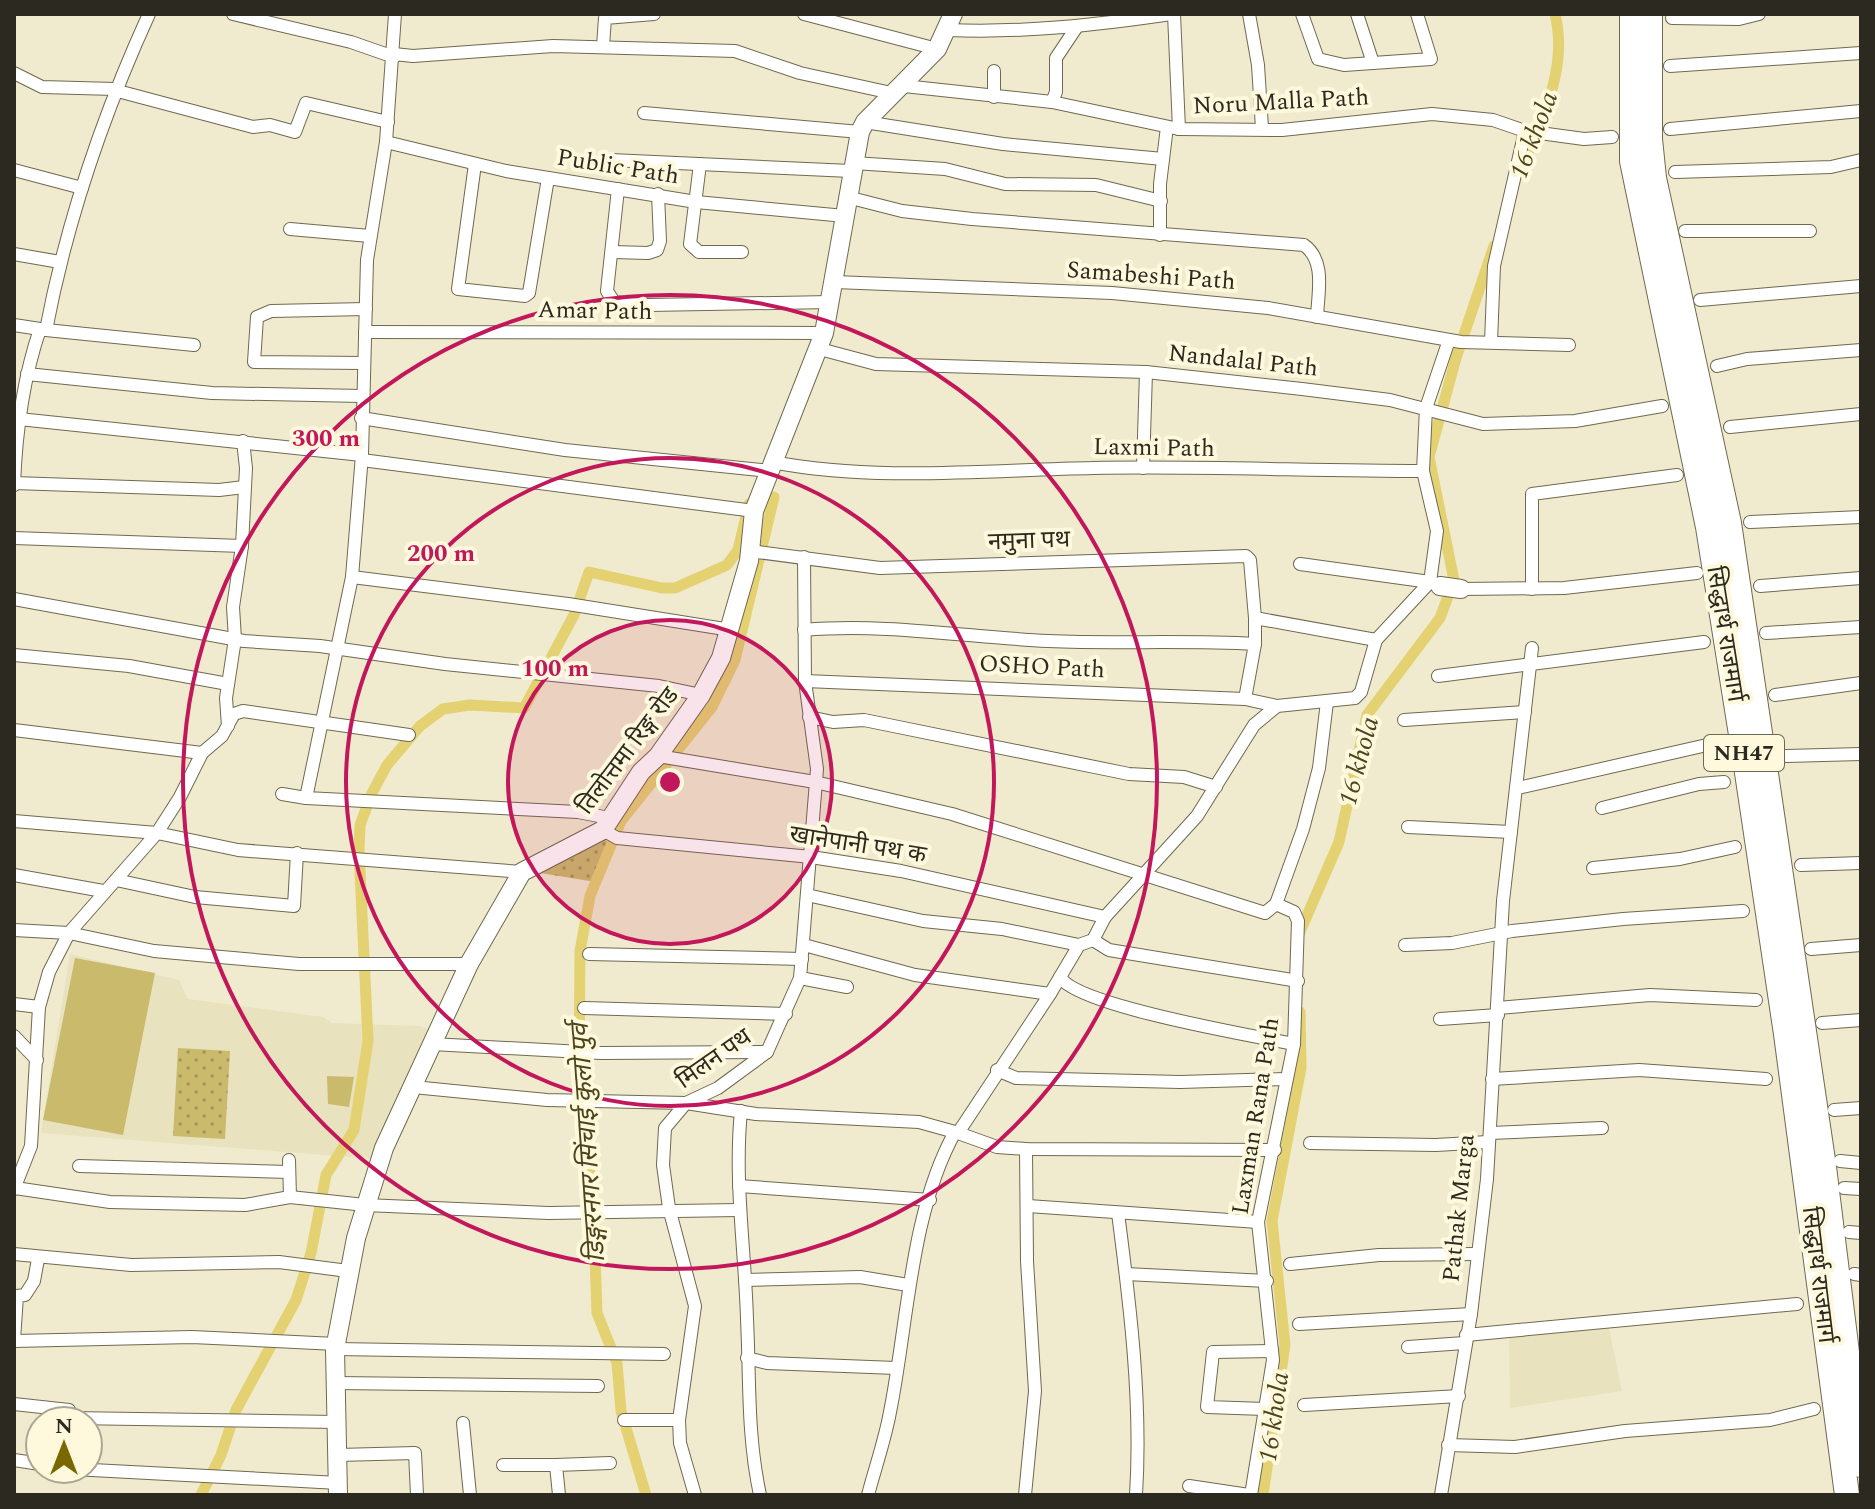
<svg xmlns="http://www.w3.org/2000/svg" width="1875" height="1509" font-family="Spectral,'Noto Sans Devanagari',serif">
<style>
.built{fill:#e9e2be}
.green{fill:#caba6c}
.park{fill:url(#park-dots)}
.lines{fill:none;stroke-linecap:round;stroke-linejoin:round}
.canal{stroke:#e4d172;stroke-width:11}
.street-casing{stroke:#6e6950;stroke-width:14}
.secondary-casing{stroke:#6e6950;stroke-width:20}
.highway-casing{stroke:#6e6950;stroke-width:26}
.street{stroke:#fff;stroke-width:12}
.secondary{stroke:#fff;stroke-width:18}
.highway{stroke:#fff;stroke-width:24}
.ring{fill:none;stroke:#c2185b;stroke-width:4}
.labels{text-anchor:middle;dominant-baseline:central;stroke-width:8;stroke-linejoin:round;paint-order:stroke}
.shield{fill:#fef8dc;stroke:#6b6858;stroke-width:2}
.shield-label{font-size:22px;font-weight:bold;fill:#2c2a20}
.street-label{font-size:24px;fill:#2c2a20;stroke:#fef8dc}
.water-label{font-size:26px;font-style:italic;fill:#4c441b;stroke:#fef8dc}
.centre{fill:#c2185b;stroke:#fef8dc;stroke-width:4}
.ring-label{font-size:24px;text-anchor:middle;font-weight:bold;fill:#c2185b;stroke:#fef8dc;stroke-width:8;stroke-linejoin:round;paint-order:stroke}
</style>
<defs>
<pattern id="park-dots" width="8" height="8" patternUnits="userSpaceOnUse" patternTransform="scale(2)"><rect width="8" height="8" fill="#caba6c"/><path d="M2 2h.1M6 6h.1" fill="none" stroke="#a49758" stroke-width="1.8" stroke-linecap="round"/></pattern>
</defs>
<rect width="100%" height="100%" fill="#f0ebcf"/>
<g class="built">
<polygon points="70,954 179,980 188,999 323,1017 332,1023 420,1026 430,1030 375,1159 41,1133"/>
<polygon points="1608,1324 1622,1391 1510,1408 1509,1332"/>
</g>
<g class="green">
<polygon points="75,958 155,973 123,1135 43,1120"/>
<polygon points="327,1076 354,1077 349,1107 328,1104"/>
</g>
<g class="park">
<polygon points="599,835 611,844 596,882 540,873"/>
<polygon points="178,1048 230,1051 225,1139 173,1136"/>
</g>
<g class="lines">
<g class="canal">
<path d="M 1519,174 C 1540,123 1569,70 1555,14"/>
<polyline points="1299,934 1339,842 1367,715 1440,618 1454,580 1429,457 1456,358 1494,246"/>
<polyline points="201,1495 221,1455 236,1410 296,1300 311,1253 326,1175 354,1130 368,1041 359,851 360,825 372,793 387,765 420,726 443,709 470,705 524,708 574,615 589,572 662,588 675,588 727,565 738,550 749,504"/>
<polyline points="646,1495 621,1411 617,1363 597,1313 593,1199 579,1084 580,951 590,896 621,821 712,707 735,660 774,497"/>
<polyline points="1263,1495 1285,1345 1272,1221 1301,1068 1300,1012"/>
</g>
<defs>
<g id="street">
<polyline points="233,14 351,42 394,57"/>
<polyline points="395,14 386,142 367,260 362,455 352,577 306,798 578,812 609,818"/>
<polyline points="804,14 937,49"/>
<polyline points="1174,14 1179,129"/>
<polyline points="1249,14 1258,65 1262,128"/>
<polyline points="1302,14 1318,59 1344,65 1431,59 1417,14"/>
<polyline points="1357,14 1373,63"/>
<polyline points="1672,18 1739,19 1759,14"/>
<path d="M 948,30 C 1023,33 1097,25 1171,14"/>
<polyline points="603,46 605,18 654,14"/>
<polyline points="394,54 413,56 553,46 735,51 800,73 896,94"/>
<polyline points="1670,66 1861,53"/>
<polyline points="994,71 994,97"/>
<polyline points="14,73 42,87 115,89"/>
<polyline points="904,86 1052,102 1179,129 1282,130 1432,114 1493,120 1525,131 1584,139 1612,137"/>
<polyline points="114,90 253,127 270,125 295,132 306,103 388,122"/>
<polyline points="1052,102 1056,92 1056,58 1076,28"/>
<polyline points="644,113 860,132"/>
<polyline points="865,122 1003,144 1163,159"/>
<polyline points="1670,129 1861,111"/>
<polyline points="386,142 506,171 696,202 845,216"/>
<polyline points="611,160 851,171"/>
<polyline points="854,163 945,169 1005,184 1096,185 1161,201"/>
<polyline points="475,164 458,289 525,296 529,293 548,178"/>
<polyline points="700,164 690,244 699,252 742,252"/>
<polyline points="14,170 82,188"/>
<polyline points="1675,172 1831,167 1861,160"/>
<polyline points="618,189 607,291 614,302 648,305 831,302"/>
<path d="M 847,197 L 902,211 L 972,219 L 1304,245 C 1326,261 1318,292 1317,317"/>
<polyline points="290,229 370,236"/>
<polyline points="1685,231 1810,231"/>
<polyline points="1160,235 1160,184 1167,127"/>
<polyline points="613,252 648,253 657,250 660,241 658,194"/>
<polyline points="14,254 60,262"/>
<polyline points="835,282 1112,293 1268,308 1461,342 1569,345"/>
<polyline points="1700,300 1861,286"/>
<polyline points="14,325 40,329"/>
<polyline points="46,330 194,345"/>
<polyline points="365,332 824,333"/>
<polyline points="1491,342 1494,266 1525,131"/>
<polyline points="816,348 876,364 1146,372 1302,389 1390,400 1483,424 1575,421 1662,406"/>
<polyline points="364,363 254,362 257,317 271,311 366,309"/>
<polyline points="1717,366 1747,359 1861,350"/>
<polyline points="27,374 212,393 362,396"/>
<polyline points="361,418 565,450 770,471"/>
<polyline points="19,419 362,455"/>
<polyline points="1730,427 1861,414"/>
<polyline points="362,460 754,511"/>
<path d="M 772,462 C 877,482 988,470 1094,468 C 1204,466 1314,471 1423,471 L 1437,531 L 1430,582 L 1300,564"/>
<polyline points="1143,468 1146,372"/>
<polyline points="1423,471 1426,408 1449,340"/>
<polyline points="14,483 219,490 244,487"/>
<path d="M 14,485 C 16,431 23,379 40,329 L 46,330 C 67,220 103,115 149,14"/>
<polyline points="1750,522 1861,517"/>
<polyline points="14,538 242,546"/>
<polyline points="750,551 880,568 1246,556 1250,560 1255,618"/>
<polyline points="352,577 568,604 731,630"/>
<polyline points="1760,586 1861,578"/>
<polyline points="1461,589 1564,588 1697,573"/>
<polyline points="1532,589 1532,494 1677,475"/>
<polyline points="14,599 244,641 320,646 445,664 659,686 701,695"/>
<path d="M 804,630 C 886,623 966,637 1048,641 C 1117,644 1186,640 1255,644 L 1245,699"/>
<polyline points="1766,633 1861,627"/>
<polyline points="1255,644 1255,618 1376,640"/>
<polyline points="14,655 129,666 228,684"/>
<polyline points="1438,676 1704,642"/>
<polyline points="805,681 1245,699 1277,706"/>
<polyline points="1775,695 1861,683"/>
<polyline points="809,717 833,722 864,720 1129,774 1184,777 1216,787"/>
<polyline points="1404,720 1525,712"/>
<polyline points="228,726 226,698 235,639 233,607 242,546 246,468 243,441"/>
<polyline points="14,730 202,753"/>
<polyline points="202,753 222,736 234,714 243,711 409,735"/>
<polyline points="658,756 815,782 952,814 1265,913 1276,904"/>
<polyline points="1786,756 1861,754"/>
<polyline points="1518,788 1720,742"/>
<polyline points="282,794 306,798"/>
<polyline points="1602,808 1699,784 1724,782"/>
<polyline points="14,821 157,833 238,850 522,872"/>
<polyline points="1408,827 1511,832"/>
<polyline points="603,830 617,838 811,857 901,871 1105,917"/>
<polyline points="1801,865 1861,863"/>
<polyline points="1593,868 1680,859 1735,847"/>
<polyline points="14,875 103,891"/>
<polyline points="116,880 195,897 294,906 297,853"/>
<polyline points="807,895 923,921 1002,929 1079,945"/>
<polyline points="14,930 69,933 154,951 299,964 469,964"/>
<polyline points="1093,940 1109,950 1298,981"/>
<polyline points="804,945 915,975 1050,994"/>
<polyline points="1405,945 1452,943 1512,931 1623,919 1743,911"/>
<polyline points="1811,949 1861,945"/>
<polyline points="589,954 802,959"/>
<path d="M 1060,977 C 1077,1006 1254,1036 1294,1044"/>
<polyline points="800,978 847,987"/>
<polyline points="14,1004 39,1007"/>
<polyline points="584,1008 786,1014"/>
<polyline points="1498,1008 1650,995 1756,1000"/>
<polyline points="1440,1019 1498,1015"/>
<polyline points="1822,1023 1861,1020"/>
<polyline points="14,1036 37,1060"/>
<polyline points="432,1044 601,1053 767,1052"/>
<polyline points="997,1070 1016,1078 1180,1082 1285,1079"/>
<polyline points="1492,1079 1639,1070 1766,1079"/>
<polyline points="413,1087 547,1100 686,1103 756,1114 919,1122 955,1132"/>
<polyline points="1834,1110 1861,1108"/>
<path d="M 741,1111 C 734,1181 745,1249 747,1319 C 750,1380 747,1434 760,1495"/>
<polyline points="958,1133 997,1147 1026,1149 1275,1150"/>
<polyline points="1491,1133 1602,1128"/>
<polyline points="1310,1143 1436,1145 1488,1142"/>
<polyline points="289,1160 290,1197"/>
<polyline points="1840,1161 1861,1163"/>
<polyline points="79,1166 289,1172"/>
<polyline points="739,1186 930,1200"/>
<polyline points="15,1188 110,1202 245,1205 290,1197 365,1205 548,1213 739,1210"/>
<polyline points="1844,1188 1861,1189"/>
<polyline points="14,1189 31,1146 39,1007 49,972 69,933 157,833 180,797 202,753"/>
<polyline points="1028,1206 1258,1222"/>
<path d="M 1118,1213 C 1130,1305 1142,1402 1136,1495"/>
<polyline points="1849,1232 1861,1233"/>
<polyline points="14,1254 131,1265 279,1262 348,1271"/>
<polyline points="1290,1264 1379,1255 1477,1254"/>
<polyline points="1126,1274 1267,1281"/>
<polyline points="1854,1274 1861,1275"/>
<polyline points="745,1280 860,1277 908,1285"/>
<polyline points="1299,1324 1471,1314"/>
<polyline points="1466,1335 1797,1304"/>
<polyline points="14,1340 17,1296 25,1295 34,1281 38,1259"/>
<polyline points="14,1341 192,1337 336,1344"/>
<polyline points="1408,1347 1464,1343"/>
<polyline points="335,1349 664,1354"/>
<polyline points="747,1358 767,1363 896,1368"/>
<polyline points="335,1383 598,1386"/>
<polyline points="14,1404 69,1410"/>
<polyline points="1304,1405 1459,1396"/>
<polyline points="1265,1409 1207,1407 1213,1352 1272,1351"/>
<polyline points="70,1418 337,1422"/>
<polyline points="624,1420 679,1420"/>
<polyline points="463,1423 470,1495"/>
<polyline points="1448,1445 1515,1447 1625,1431 1770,1420 1814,1409"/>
<polyline points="338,1455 415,1453 417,1495"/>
<polyline points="14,1460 40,1464"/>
<polyline points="503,1465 556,1465"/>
<polyline points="73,1469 339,1483"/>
<polyline points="1189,1486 1249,1495"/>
<polyline points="559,1495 556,1465 610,1463"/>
<polyline points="695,1495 680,1443 679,1420 695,1306 669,1208 663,1165 665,1128 686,1103 718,1088 767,1052 800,978 817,769 805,681 804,557"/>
<path d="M 868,1495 C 875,1468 885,1440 890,1412 C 908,1323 910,1213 955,1132 L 958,1133 L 1050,994 L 1079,945 L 1093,940 L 1105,917 L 1197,816 L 1254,725 L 1277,706 L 1355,698 L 1361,692 L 1376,640 L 1430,582 L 1440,586"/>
<polyline points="1025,1495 1035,1391 1027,1261 1026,1149"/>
<polyline points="1251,1495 1273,1360 1258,1222 1294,1044 1298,921 1294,912 1276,904 1303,829 1319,768 1327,702"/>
<polyline points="1441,1495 1471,1314 1487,1179 1503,901 1532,648"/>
</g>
<g id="secondary">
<polyline points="1440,586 1461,589"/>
<polyline points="338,1495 335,1349 356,1238 384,1148 469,964 522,872 603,830 641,772 658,756 701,695 721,658 749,561 754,511 824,333 860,132 865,122 937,49 953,14"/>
</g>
<g id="highway">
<polyline points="1632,14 1632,161 1708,527 1746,766 1786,1034 1847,1495"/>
<polyline points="1650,14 1650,139 1654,178 1729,523 1824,1167 1861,1465"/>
</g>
</defs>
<use href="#street" class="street-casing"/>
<use href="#secondary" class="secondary-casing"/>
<use href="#highway" class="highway-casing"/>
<use href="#street" class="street"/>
<use href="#secondary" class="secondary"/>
<use href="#highway" class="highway"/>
</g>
<circle cx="670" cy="782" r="162" fill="#c2185b" fill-opacity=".12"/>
<g class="ring">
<circle cx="670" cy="782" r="162"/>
<circle cx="670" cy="782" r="324"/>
<circle cx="670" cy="782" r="487"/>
</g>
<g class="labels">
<rect class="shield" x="1704" y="735" width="80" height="36" rx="6"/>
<g class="shield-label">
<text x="1744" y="753">NH47</text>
</g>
<g class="street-label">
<text transform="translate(1281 102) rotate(-3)">Noru Malla Path</text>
<text transform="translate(618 167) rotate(9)">Public Path</text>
<text transform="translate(1151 276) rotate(4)">Samabeshi Path</text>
<text transform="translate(595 311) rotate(1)">Amar Path</text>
<text transform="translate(1243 361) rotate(6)">Nandalal Path</text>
<text transform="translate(1154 448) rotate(1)">Laxmi Path</text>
<text transform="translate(1029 541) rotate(-2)">नमुना पथ</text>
<text transform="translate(1725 634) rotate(81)">सिद्धार्थ राजमार्ग</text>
<text transform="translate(1042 667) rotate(3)">OSHO Path</text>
<text transform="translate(628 751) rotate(-53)">तिलोत्तमा रिङ्ग रोड</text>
<text transform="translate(858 845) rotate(9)">खानेपानी पथ क</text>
<text transform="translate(714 1059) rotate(-35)">मिलन पथ</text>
<text transform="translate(1256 1116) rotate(-81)">Laxman Rana Path</text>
<text transform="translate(1459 1208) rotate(-84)">Pathak Marga</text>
<text transform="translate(1818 1275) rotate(83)">सिद्धार्थ राजमार्ग</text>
</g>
<g class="water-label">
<text transform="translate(1534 135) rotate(-69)">16 khola</text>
<text transform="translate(1359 761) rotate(-75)">16 khola</text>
<text transform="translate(588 1143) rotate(-94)">डिङ्गरनगर सिंचाई कुलो पुर्व</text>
<text transform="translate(1274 1417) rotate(-82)">16 khola</text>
</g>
</g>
<circle cx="670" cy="782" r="12" class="centre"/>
<g class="ring-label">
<text x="326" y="446">300 m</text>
<text x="441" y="561">200 m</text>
<text x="555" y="676">100 m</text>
</g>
<rect width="1875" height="1509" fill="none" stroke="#2c2a20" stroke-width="32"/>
<g transform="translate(64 1445)"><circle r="38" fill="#fef8dc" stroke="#aaa691" stroke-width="2"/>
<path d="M0-6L14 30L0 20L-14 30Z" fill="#796800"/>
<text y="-12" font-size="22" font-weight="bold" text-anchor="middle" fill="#2c2a20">N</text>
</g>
</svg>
